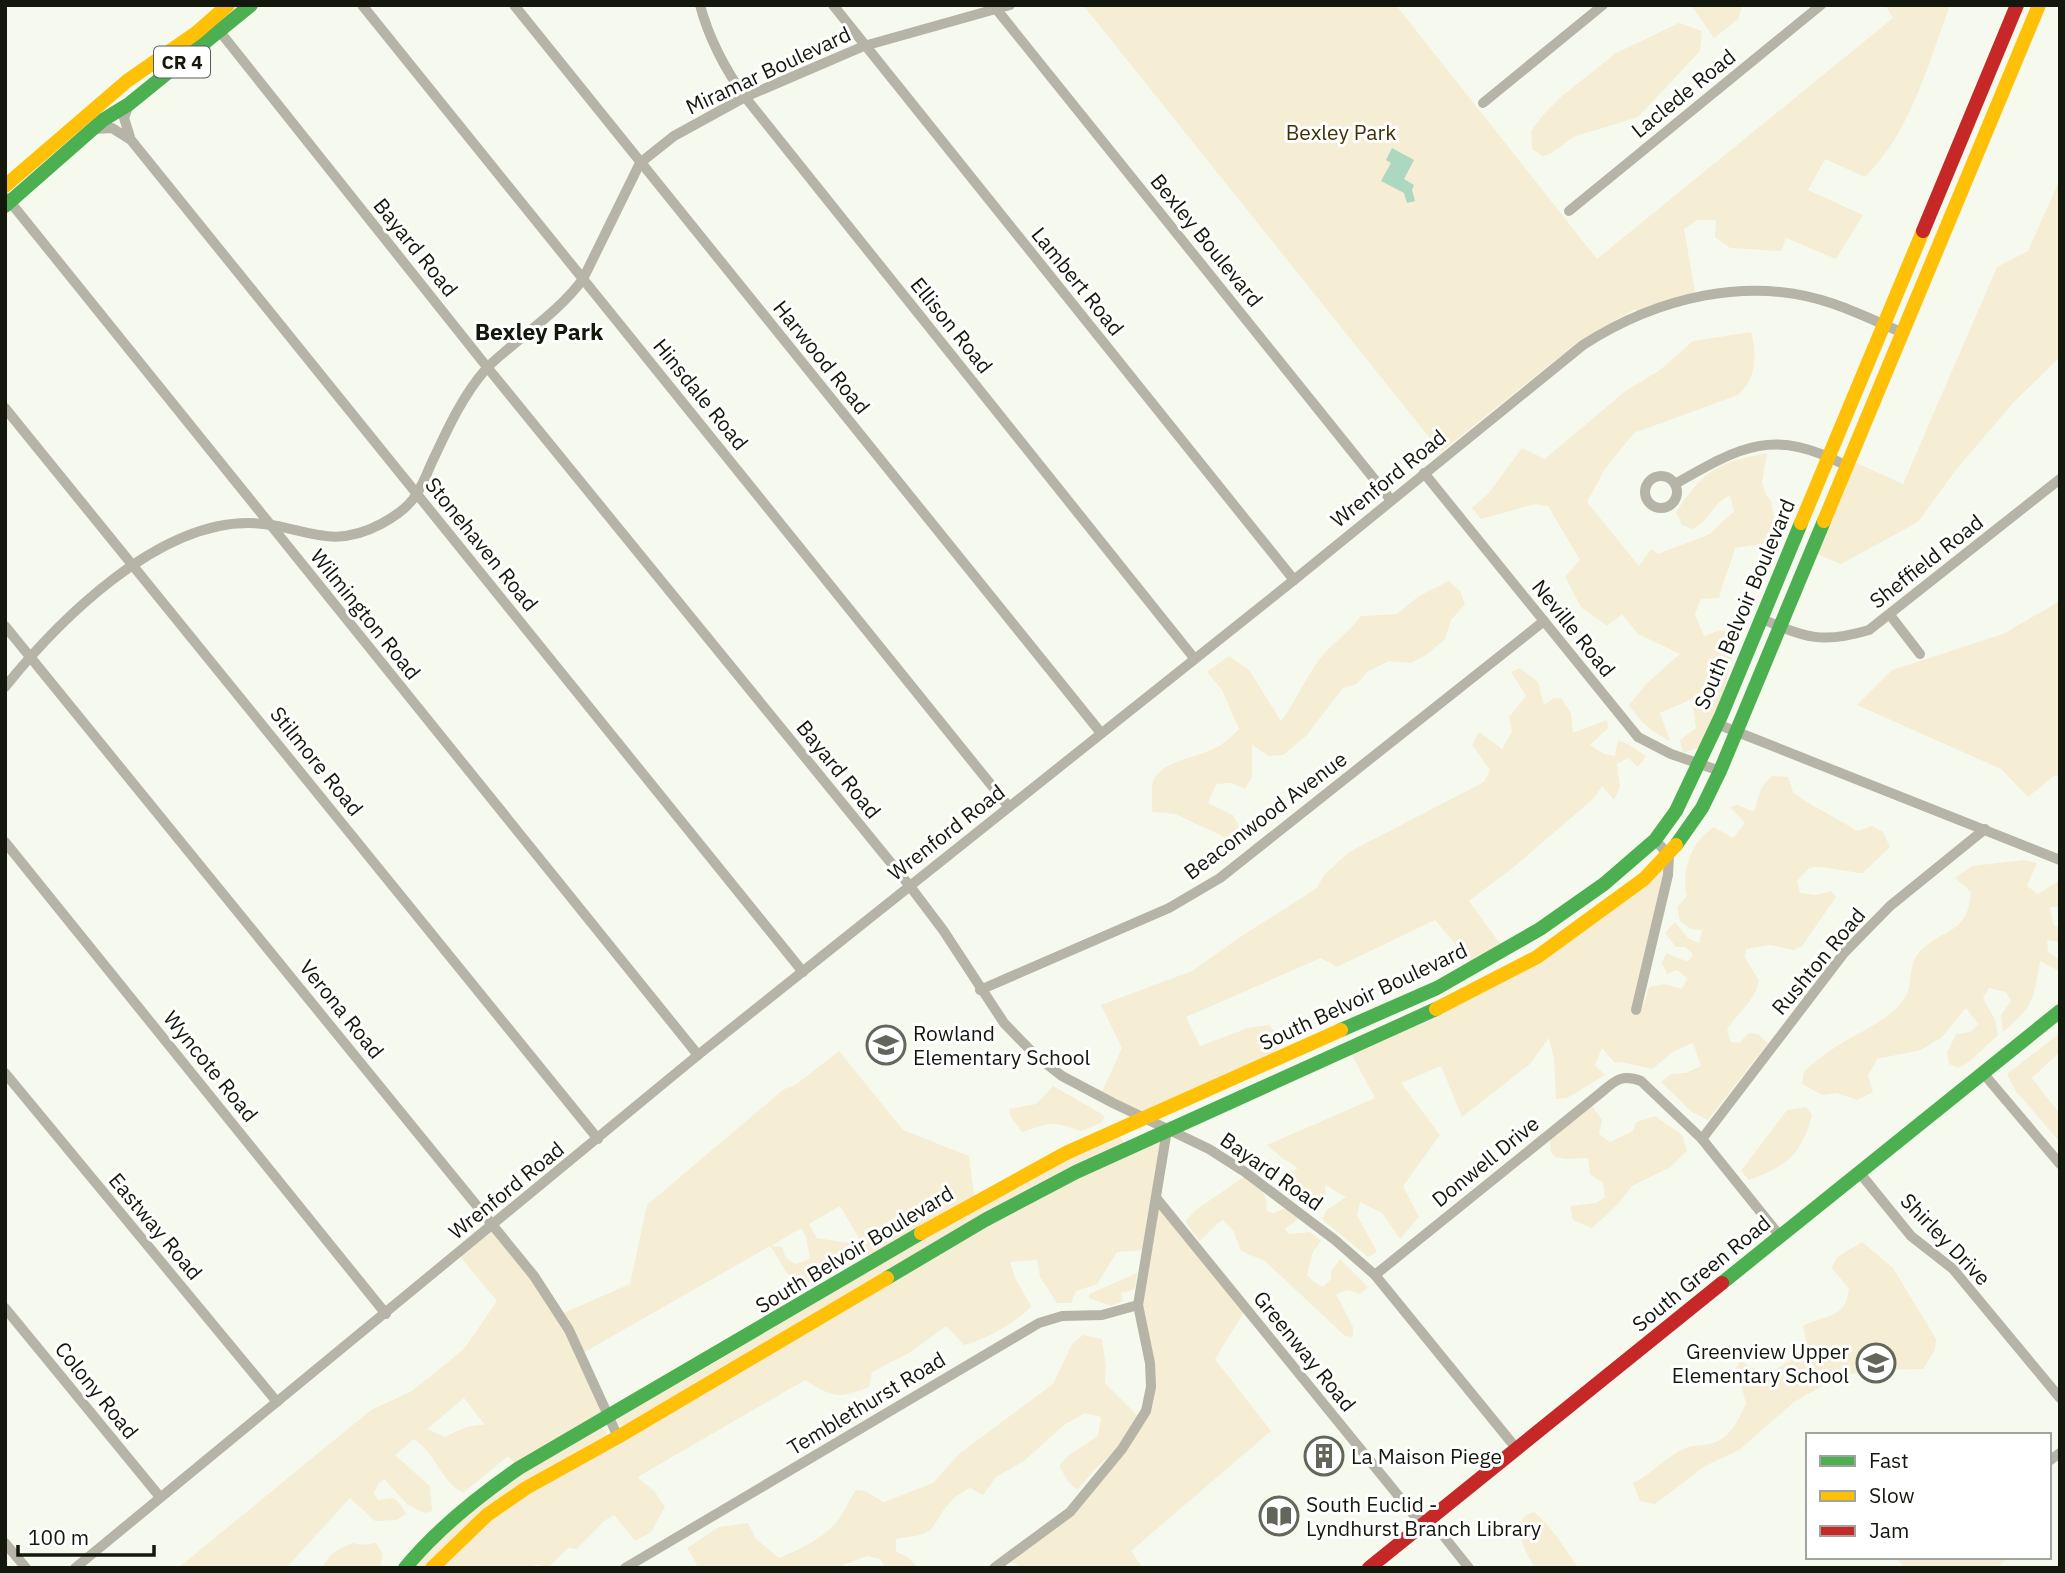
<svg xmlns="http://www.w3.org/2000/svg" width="2065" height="1573" font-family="'IBM Plex Sans',sans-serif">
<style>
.green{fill:#f5edd4;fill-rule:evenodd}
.water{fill:#add8c0}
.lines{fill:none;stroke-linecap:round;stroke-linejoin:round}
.street{stroke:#b5b4a6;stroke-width:10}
.fast{stroke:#4caf50;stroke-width:14}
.slow{stroke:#ffc107;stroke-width:14}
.jam{stroke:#c62828;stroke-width:14}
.labels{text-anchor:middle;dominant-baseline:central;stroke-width:6;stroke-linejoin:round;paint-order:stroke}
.shield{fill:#fff;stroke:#5a5d55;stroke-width:2}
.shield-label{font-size:19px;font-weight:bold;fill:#14180c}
.street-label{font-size:21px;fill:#14180c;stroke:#fff}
.park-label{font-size:21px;fill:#423005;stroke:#fff}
.poi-label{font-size:21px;fill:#14180c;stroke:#fff;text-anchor:start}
.neighbourhood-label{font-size:23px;font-weight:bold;fill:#14180c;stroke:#fff}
</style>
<rect width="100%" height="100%" fill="#f6faee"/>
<g class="green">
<path d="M 1083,5 L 1396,5 L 1597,259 L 1893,18 L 1885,5 L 1950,5 C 1928,64 1911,132 1865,177 L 1825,159 L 1808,190 L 1863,215 L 1836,259 L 1786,238 L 1781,251 L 1730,248 L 1715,237 L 1716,220 L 1698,220 L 1684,229 L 1696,297 L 1639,314 L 1635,309 L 1579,341 L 1441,452 Z"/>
<polygon points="1691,5 1743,5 1738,19 1714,38"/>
<polygon points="1679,23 1702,31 1700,51 1638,117 1573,137 1552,153 1543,156 1532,149 1531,131 1544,114 1562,96 1616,53"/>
<polygon points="2060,179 2060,357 2013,403 1955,471 1918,522 1841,564 1812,552 1850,460 1903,484 1997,267 2028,251"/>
<path d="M 1751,332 C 1757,355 1757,378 1738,395 L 1634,433 L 1605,469 L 1587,502 L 1639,566 L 1651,549 L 1658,554 L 1710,534 L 1734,511 L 1730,496 C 1713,501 1709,523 1692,529 L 1682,525 L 1676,512 C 1705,469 1717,463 1767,453 L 1762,483 L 1766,495 L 1771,501 L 1775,521 L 1775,533 L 1769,543 L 1735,548 C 1731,565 1723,580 1719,598 L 1701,599 L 1695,614 L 1704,636 L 1720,630 L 1737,633 L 1724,693 L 1703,746 L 1683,753 L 1680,740 L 1696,728 L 1692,699 L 1660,713 L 1670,741 C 1652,732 1640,722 1629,705 L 1647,683 L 1680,654 L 1638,634 L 1622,614 L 1607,626 L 1581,607 L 1565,577 L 1580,560 L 1548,506 L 1535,504 L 1481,519 L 1472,508 L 1488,494 L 1522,448 L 1545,459 L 1624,392 L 1660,370 L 1693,341 Z"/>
<path d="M 1449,581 L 1460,591 L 1465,604 L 1451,620 L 1445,639 L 1426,655 L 1411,663 L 1389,661 L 1367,672 L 1357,684 L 1343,688 L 1306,736 L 1283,755 L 1269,756 L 1252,745 L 1252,777 L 1245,789 L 1232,783 L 1216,784 L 1208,803 L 1233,815 L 1243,834 L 1231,840 L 1175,814 L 1152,812 C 1153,802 1150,787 1154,779 C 1164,759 1205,757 1222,744 C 1228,740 1234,734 1239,729 L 1222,690 L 1207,672 L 1229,656 L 1249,670 L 1281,721 C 1296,702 1304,680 1319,660 C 1331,644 1349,633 1361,616 L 1397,614 L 1419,596 Z"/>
<polygon points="2060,601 2060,778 2055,775 2028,797 2001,769 1857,705 1892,670 2003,634"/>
<polygon points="1520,668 1538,682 1544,705 1554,698 1561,698 1571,713 1573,733 1607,720 1608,728 1590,745 1604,754 1615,756 1618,740 1628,744 1646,756 1638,767 1628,758 1617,764 1620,787 1614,800 1602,786 1594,798 1515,866 1469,901 1501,945 1470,962 1435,920 1337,967 1321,958 1186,1017 1200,1046 1248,1028 1269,1025 1285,1042 1269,1056 1144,1118 1100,1096 1122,1048 1101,1005 1192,971 1240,937 1317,888 1324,875 1349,852 1484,782 1490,770 1472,745 1479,732 1502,749 1512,731 1509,717 1526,696 1511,672"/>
<path d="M 1771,776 L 1788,777 L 1793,792 L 1805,801 L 1858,831 L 1872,826 L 1883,832 L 1890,847 L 1863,873 C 1849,873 1820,864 1810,868 C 1806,870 1801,877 1797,881 L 1800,893 L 1817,895 L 1831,891 L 1836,897 L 1802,946 L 1794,950 L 1770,945 L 1746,949 L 1745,957 L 1759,981 C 1754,1002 1739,1012 1727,1029 L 1731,1042 L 1739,1043 L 1749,1033 L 1758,1034 L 1768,1043 L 1708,1120 L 1692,1112 L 1661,1082 L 1671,1074 L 1686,1073 L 1701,1066 L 1693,1043 L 1674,1051 L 1652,1069 L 1621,1062 L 1615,1063 L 1602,1048 L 1595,1065 L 1605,1075 L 1567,1098 L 1556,1099 L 1554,1059 L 1549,1038 L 1530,1064 L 1462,1117 L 1441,1066 L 1401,1083 L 1440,1135 L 1403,1186 L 1419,1217 L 1400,1239 L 1382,1213 L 1360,1202 L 1357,1215 L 1377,1252 L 1368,1257 L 1322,1219 L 1327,1210 L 1346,1197 L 1325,1185 L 1326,1198 L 1320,1208 L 1279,1183 L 1298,1168 L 1282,1158 L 1267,1145 L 1375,1098 L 1349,1050 L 1537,957 L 1669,855 L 1637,1009 L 1644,1004 L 1649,987 L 1664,984 L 1682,989 L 1687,978 L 1677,970 L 1667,974 L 1662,963 L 1666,953 L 1688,962 L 1693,954 L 1685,947 L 1676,947 L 1665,933 L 1675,922 L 1688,938 L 1699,943 L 1702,930 L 1691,929 L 1680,921 L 1677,907 L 1687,896 C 1681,870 1691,842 1714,827 L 1733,838 L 1745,823 L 1730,807 L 1737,805 L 1754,812 L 1761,789 Z"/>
<path d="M 2024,860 L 2037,863 L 2027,886 L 2038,894 L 2057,882 L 2060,886 L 2060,907 L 2050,907 L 2053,924 L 2060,929 L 2060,942 L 2047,940 L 2048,951 L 2058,959 L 2060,965 L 2057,970 L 2040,961 C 2033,1000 2035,1005 2003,1032 L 2001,1015 L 2011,1001 L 2006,992 L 1989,988 L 1983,998 L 1995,1020 L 1998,1035 L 1969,1062 L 1958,1068 L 1949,1064 L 1947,1053 L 1956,1034 L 1971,1032 L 1978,1024 L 1966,1008 L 1942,1037 L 1921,1050 L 1877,1059 L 1868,1076 L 1873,1092 L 1857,1100 L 1837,1093 L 1822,1095 L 1802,1084 L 1804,1071 C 1814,1063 1824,1054 1834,1048 C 1855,1034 1890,1020 1904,999 C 1914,986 1907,967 1918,954 C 1940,927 1968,937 1971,892 L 1955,878 L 1972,866 Z"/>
<polygon points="2060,1033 2060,1052 2032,1078 2060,1114 2060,1142 2015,1090 2007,1074"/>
<path d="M 839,1051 L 903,1130 L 969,1156 L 975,1202 L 873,1262 L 840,1206 L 809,1224 L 817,1238 L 849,1243 L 861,1252 L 851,1260 L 805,1285 C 786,1281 781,1260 770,1246 L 581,1354 L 609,1415 L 519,1468 L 508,1456 L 463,1493 C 441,1481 437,1455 414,1439 L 395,1455 L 430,1486 L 432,1511 L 424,1513 L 408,1505 L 384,1479 L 378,1484 L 374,1493 L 378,1500 L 394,1498 L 402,1506 L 406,1514 L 396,1520 L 375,1521 L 350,1498 L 286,1568 L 178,1568 L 371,1410 L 412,1391 L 464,1349 L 497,1301 L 458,1254 L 493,1225 L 559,1315 L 630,1284 L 647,1205 L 784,1089 L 794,1086 ZM 801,1228 L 806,1237 L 810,1259 L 795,1264 L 786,1258 L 782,1247 L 771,1246 ZM 464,1398 L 485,1425 C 470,1424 458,1430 445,1437 L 427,1429 Z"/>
<path d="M 1053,1086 L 1100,1113 L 1105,1117 L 1101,1123 L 1081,1131 C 1052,1121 1051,1122 1022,1132 L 1011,1117 L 1009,1109 L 1036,1104 Z"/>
<polygon points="1592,1106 1602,1120 1599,1134 1610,1142 1633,1131 1636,1122 1655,1116 1682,1135 1687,1151 1669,1168 1632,1186 1618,1204 1592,1228 1573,1220 1570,1206 1596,1203 1605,1197 1603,1183 1590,1174 1588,1158 1567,1159 1555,1157 1551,1152 1550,1139"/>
<path d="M 1806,1107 L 1812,1115 C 1801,1155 1787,1166 1749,1180 L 1741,1171 L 1787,1110 Z"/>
<path d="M 1167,1130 L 1157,1199 L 1246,1309 L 1215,1359 L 1271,1431 L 1131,1551 L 1143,1568 L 1024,1568 L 1005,1559 L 1070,1512 L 1146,1411 L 1151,1387 L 1138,1305 L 1146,1250 L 1117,1252 L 1097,1284 L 1076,1291 L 1071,1303 L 1057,1303 L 1040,1277 L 1037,1260 L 1010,1262 L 1015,1278 L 1031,1306 C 1021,1320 981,1342 964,1345 L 946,1326 L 909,1353 L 872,1372 L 869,1387 C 838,1399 834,1398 805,1380 L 641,1475 L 638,1478 L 654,1491 L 665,1507 L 651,1532 L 635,1541 L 614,1515 L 604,1521 L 577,1549 L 568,1548 L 549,1567 L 537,1565 L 517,1568 L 432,1568 L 487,1515 L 946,1242 Z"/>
<polygon points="1119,1134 1124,1144 625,1427 617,1424 618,1418 622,1414 713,1364 991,1197"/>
<path d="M 1245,1176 C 1260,1188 1267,1190 1267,1211 L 1273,1213 L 1286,1208 L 1298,1219 L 1285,1229 L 1288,1234 L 1310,1232 L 1321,1241 L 1313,1252 L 1307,1275 L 1313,1281 L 1323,1287 L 1331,1279 L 1331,1272 L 1340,1259 L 1368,1287 L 1360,1294 L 1348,1290 L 1336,1294 L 1353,1327 L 1353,1337 L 1345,1336 L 1265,1261 L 1241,1251 L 1233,1230 L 1223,1220 L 1217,1224 L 1200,1241 L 1185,1221 L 1197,1209 Z"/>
<path d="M 1862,1242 L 1893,1268 L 1936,1339 L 1935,1350 L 1923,1369 L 1873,1370 L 1840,1376 L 1794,1402 L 1739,1450 L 1705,1466 L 1655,1504 L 1640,1501 L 1633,1483 C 1650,1475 1662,1461 1679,1451 C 1693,1443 1704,1447 1716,1442 C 1732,1435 1740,1417 1746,1403 L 1736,1368 L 1741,1360 L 1756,1372 L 1767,1375 L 1808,1349 L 1803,1326 C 1825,1314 1845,1320 1849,1289 L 1832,1268 L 1837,1257 Z"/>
<polygon points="1137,1273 1135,1288 1131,1291 1121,1293 1123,1301 1111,1306 1089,1298 1089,1294"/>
<path d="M 1083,1335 L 1102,1339 L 1106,1366 L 1105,1383 L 1138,1416 L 1114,1452 L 1097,1467 L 1077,1490 L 1068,1481 L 1059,1466 L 1069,1455 L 1098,1436 L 1101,1417 L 1085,1413 L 1064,1425 L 1024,1461 L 996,1477 L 983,1495 L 970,1488 L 956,1496 L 945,1508 L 931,1530 L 920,1535 L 896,1539 L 896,1551 L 910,1559 L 916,1566 L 914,1568 L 886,1568 L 880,1559 L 867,1556 L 835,1568 L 694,1568 L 697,1564 L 687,1548 L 719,1527 L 748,1523 L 756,1539 L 779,1558 C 800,1549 825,1538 839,1519 C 846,1510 849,1499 856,1490 L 865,1491 L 884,1502 L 933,1483 L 960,1453 L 1053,1384 L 1072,1344 Z"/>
<polygon points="600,1428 606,1431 607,1436 425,1568 410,1568 441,1534 510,1481"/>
<path d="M 1534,1512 C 1553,1527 1564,1549 1579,1568 L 1535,1568 C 1525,1552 1507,1519 1534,1512 Z"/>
<path d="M 353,1543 L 362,1545 L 376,1543 L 383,1554 L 380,1568 L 322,1568 C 330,1553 337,1549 353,1543 Z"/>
<polygon points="1896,1557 2008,1557 1997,1568 1905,1568"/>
</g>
<polygon class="water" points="1392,148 1414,160 1404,179 1414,185 1412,190 1415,201 1407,203 1404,193 1381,181 1391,163 1386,160"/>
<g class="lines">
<g class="street">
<polyline points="362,5 1009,807"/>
<polyline points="514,5 1101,733"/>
<path d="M 700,5 C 709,39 725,69 745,97 L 1194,658"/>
<polyline points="833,5 1294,580"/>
<polyline points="993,5 1391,500"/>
<polyline points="217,28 487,367 909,885 943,930 1004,1023 1035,1055 1062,1076 1113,1103 1209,1149 1245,1172 1335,1240 1375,1275 1516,1448"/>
<polyline points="1483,103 1603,5"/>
<polyline points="129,104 124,118 130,137"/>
<polyline points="94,129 112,128 131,140 803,972"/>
<polyline points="7,198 698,1055"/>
<polyline points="1569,211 1821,5"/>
<polyline points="5,408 598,1139"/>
<polyline points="1424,473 1638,737 1671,754 1720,771"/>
<circle cx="1661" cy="492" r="16"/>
<path d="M 1675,484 C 1741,446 1774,427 1847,466"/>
<polyline points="1890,615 1920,654"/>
<path d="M 1762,619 C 1807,638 1822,644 1869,630 L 2060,479"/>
<polyline points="5,626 534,1276 569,1330 618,1437"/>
<path d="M 5,687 C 59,620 156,523 248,523 C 301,523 326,553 381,524 C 394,517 410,506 417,493 C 424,483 428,470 433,460 C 448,428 463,395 486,369 C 494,360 505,352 514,344 C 538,324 564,305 583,279 L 640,163 L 674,136 L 745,97 L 864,46 L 1010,5"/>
<polyline points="1717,724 2060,860"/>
<polyline points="5,842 386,1314"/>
<polyline points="980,990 1169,908 1220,878 1544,621"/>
<polyline points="1636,1010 1668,875 1669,855 1655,840"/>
<polyline points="5,1073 277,1402"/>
<polyline points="1983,1073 2060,1164"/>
<polyline points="1702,1139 1844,953 1890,906 1985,829"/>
<polyline points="1859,1172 1911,1236 1953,1269 2060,1398"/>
<polyline points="1157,1199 1414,1515 1438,1529 1469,1568"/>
<path d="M 1375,1275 L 1598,1095 C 1614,1082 1620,1073 1641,1081 L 1702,1139 L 1780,1236"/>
<polyline points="5,1308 160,1497"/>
<polyline points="2049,1461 2060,1453"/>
<polyline points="5,1543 26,1568"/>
<path d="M 75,1568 L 698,1055 L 1294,580 L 1583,345 C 1656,298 1749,274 1834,304 C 1857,312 1880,323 1903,333"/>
<polyline points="625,1568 1039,1323 1062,1316 1102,1315 1138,1305"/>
<polyline points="994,1568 1070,1512 1122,1449 1146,1411 1151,1387 1150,1363 1138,1305 1167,1130"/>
</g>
<g class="fast">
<polyline points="5,206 103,120 129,104 251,5"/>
<polyline points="1676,845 1702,808 1720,771 1824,521"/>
<polyline points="1341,1030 1437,988 1540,929 1604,884 1655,840 1676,811 1721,716 1801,523"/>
<polyline points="887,1278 985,1220 1076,1172 1436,1009"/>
<polyline points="1722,1283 2060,1011"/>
<path d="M 405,1568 C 438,1528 477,1497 519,1468 L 921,1233"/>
</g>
<g class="slow">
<polyline points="5,186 127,81 196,33 228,5"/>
<polyline points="1824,521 2039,5"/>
<polyline points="1801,523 1923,231"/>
<polyline points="1436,1009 1537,957 1644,879 1676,845"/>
<polyline points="921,1233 1066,1153 1341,1030"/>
<polyline points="432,1568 487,1515 526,1488 618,1437 887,1278"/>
</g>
<g class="jam">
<polyline points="1923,231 2017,5"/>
<polyline points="1369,1568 1722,1283"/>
</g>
</g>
<defs>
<symbol id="school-ring" viewBox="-11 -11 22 22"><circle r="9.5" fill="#fff" stroke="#63675b" stroke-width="1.5"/><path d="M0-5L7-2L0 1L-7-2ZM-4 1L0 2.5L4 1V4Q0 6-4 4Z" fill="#63675b"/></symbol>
<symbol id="building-ring" viewBox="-11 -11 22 22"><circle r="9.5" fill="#fff" stroke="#63675b" stroke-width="1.5"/><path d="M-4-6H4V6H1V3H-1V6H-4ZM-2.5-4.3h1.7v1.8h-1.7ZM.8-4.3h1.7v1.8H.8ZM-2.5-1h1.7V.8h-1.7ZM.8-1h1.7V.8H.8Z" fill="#63675b"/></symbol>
<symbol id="library-ring" viewBox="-11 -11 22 22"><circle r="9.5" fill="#fff" stroke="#63675b" stroke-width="1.5"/><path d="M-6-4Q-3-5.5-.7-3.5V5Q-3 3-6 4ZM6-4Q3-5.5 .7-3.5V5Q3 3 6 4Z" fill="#63675b"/></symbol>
</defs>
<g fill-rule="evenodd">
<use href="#school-ring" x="864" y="1023" width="44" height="44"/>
<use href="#school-ring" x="1854" y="1341" width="44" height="44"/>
<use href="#building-ring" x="1302" y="1434" width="44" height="44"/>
<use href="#library-ring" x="1257" y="1494" width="44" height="44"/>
</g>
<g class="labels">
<rect class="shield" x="154" y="46.5" width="56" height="31" rx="5"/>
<g class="shield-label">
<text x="182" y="62">CR 4</text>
</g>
<g class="street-label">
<text transform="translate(768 70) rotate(-25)">Miramar Boulevard</text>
<text transform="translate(1683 93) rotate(-39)">Laclede Road</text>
<text transform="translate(1207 240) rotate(51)">Bexley Boulevard</text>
<text transform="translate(416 247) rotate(51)">Bayard Road</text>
<text transform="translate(1078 281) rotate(51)">Lambert Road</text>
<text transform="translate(952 325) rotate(51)">Ellison Road</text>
<text transform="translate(822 357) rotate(51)">Harwood Road</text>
<text transform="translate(701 394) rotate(51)">Hinsdale Road</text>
<text transform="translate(1388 478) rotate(-39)">Wrenford Road</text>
<text transform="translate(482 544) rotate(51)">Stonehaven Road</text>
<text transform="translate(1926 561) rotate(-38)">Sheffield Road</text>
<text transform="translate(1744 604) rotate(-67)">South Belvoir Boulevard</text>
<text transform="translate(366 614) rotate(51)">Wilmington Road</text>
<text transform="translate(1574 628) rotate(51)">Neville Road</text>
<text transform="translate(317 761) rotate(51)">Stilmore Road</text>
<text transform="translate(839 769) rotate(51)">Bayard Road</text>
<text transform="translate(1265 815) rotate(-37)">Beaconwood Avenue</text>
<text transform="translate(946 832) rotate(-38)">Wrenford Road</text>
<text transform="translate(1818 961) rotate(-50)">Rushton Road</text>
<text transform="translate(1363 996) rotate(-25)">South Belvoir Boulevard</text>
<text transform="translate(342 1009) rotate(51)">Verona Road</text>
<text transform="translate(211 1066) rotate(51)">Wyncote Road</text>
<text transform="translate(1485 1161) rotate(-39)">Donwell Drive</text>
<text transform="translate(1272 1171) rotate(35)">Bayard Road</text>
<text transform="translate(506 1190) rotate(-39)">Wrenford Road</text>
<text transform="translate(156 1226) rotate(50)">Eastway Road</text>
<text transform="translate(1946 1239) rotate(46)">Shirley Drive</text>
<text transform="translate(854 1249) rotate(-31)">South Belvoir Boulevard</text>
<text transform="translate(1701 1273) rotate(-39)">South Green Road</text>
<text transform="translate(1305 1351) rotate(51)">Greenway Road</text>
<text transform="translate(97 1390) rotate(51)">Colony Road</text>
<text transform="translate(866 1403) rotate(-31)">Temblethurst Road</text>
</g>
<g class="park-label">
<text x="1341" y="132">Bexley Park</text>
</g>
<g class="poi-label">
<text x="913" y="1033">Rowland<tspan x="913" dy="24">Elementary School</tspan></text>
<text x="1849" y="1351" text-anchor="end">Greenview Upper<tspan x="1849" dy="24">Elementary School</tspan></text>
<text x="1351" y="1456">La Maison Piege</text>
<text x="1306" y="1504">South Euclid -<tspan x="1306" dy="24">Lyndhurst Branch Library</tspan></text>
</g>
<g class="neighbourhood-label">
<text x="539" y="331">Bexley Park</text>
</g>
</g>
<rect width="2065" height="1573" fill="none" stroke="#14180c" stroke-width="14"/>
<rect x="1806" y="1433" width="245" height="126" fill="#ffffff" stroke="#a1a39e" stroke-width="2"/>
<rect x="1820" y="1456" width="35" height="10" fill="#4caf50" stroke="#a1a39e" stroke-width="2"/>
<text x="1869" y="1468" font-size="21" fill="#14180c">Fast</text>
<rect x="1820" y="1491" width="35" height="10" fill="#ffc107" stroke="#a1a39e" stroke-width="2"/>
<text x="1869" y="1503" font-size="21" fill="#14180c">Slow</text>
<rect x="1820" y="1526" width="35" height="10" fill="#c62828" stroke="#a1a39e" stroke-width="2"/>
<text x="1869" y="1538" font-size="21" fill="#14180c">Jam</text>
<path d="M18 1545v10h136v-10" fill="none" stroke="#14180c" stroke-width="3.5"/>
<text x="28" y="1545" font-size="21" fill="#14180c" stroke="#ffffff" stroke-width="5" paint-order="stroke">100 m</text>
</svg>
